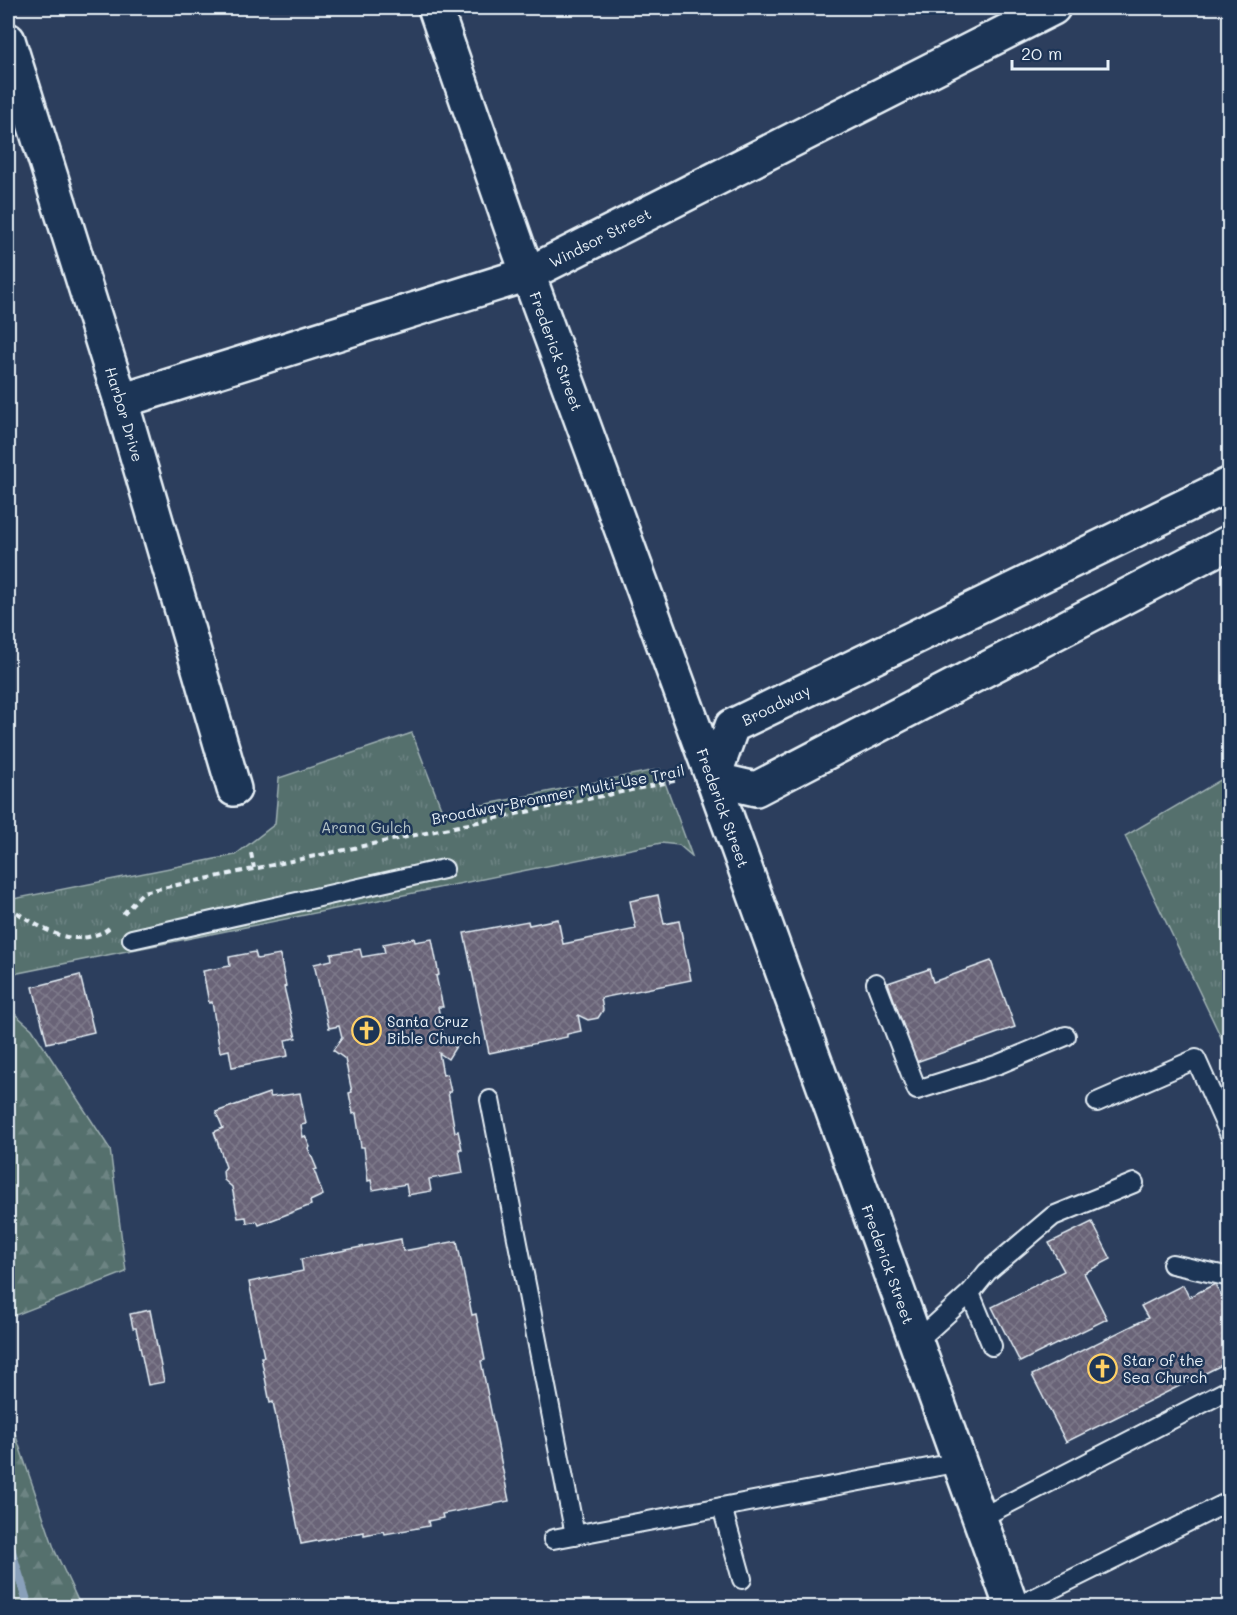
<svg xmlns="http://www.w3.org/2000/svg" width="1237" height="1615" font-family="Mali,sans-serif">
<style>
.grass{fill:url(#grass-tufts);stroke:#9eb0b2;stroke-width:1.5}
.forest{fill:url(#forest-firs);stroke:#9eb0b2;stroke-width:1.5}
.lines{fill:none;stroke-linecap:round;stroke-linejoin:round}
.stream{stroke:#89a0ba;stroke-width:9}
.building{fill:url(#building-cross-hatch);stroke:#e8f1f8;stroke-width:1.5}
.lane-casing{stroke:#e8f1f8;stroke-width:22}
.street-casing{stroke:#e8f1f8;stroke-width:38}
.secondary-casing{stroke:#e8f1f8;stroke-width:38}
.path{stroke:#e8f1f8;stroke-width:4;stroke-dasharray:6 4.5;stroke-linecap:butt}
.lane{stroke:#1d3557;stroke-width:18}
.street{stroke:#1d3557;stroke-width:33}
.secondary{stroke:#1d3557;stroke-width:33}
.labels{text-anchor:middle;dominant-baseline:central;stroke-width:5;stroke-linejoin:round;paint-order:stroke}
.street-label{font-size:15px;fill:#e8f1f8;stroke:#1d3557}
.park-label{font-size:15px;fill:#b5c4c7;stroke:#1d3557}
.poi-label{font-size:15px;fill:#e8f1f8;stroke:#1d3557;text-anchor:start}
</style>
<defs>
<pattern id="grass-tufts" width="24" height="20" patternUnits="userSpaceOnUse" patternTransform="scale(1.5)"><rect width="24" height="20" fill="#556f6d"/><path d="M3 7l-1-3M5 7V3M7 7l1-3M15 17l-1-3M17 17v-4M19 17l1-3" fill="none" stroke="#6d8483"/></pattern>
<pattern id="forest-firs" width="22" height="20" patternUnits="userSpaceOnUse" patternTransform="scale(1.5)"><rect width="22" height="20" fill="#556f6d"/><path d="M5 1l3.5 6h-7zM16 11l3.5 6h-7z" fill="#6d8483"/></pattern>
<pattern id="building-cross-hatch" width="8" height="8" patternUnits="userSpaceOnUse" patternTransform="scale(1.5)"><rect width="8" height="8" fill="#696377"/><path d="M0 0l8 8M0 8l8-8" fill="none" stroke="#7e7a8b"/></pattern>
</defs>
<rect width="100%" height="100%" fill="#2c3e5d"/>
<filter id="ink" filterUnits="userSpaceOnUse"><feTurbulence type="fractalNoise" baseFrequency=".0167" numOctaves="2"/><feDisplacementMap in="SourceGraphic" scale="12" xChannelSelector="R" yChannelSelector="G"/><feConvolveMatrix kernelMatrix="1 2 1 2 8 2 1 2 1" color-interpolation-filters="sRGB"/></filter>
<g filter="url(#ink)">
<g class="grass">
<polygon points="412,733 443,813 660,769 692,856 679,845 661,843 8,975 8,900 235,855 275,824 279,778"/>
<polygon points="1229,775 1229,1054 1125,836"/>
</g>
<g class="forest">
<polygon points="8,1008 32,1029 110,1149 126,1272 8,1318"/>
<polygon points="8,1413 55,1551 81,1607 16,1607 8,1582"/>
</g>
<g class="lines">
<polyline class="stream" points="8,1540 29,1608"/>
</g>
<g class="building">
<polygon points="658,895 664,924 679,921 691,980 601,998 603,1010 598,1018 588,1020 578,1015 581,1031 567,1034 567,1037 489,1053 464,933 528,921 529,925 558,919 563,944 636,929 630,901"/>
<polygon points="414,938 415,942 432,939 439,975 436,976 443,1007 438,1007 443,1034 458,1043 448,1059 439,1053 443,1075 447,1074 451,1092 448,1092 455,1132 458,1131 462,1149 459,1149 463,1173 429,1179 431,1191 408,1195 406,1184 373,1190 371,1180 368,1181 364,1147 361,1147 356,1113 353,1114 349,1093 352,1092 345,1059 333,1050 342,1038 339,1026 329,1028 314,964 332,960 331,954 360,949 362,957 385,953 383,944"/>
<polygon points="255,952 257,959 280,955 286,986 284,987 296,1038 285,1040 288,1056 232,1067 229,1050 220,1052 212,1002 209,1003 203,971 230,966 229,957"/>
<polygon points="991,961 1015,1027 916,1062 888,983 929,969 933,982"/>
<polygon points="80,975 94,1032 47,1043 33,987"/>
<polygon points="269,1093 271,1097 300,1093 306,1124 301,1125 303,1137 305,1136 310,1147 308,1148 317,1169 314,1170 323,1195 310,1201 311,1205 259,1225 257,1221 247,1223 246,1217 238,1218 232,1187 224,1180 223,1171 226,1167 214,1132 223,1128 216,1112"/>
<polygon points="1092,1222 1111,1259 1084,1273 1107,1319 1020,1362 992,1307 1064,1271 1049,1243"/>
<polygon points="401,1239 403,1251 457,1241 472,1315 476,1314 485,1360 481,1361 509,1501 442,1514 443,1518 428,1521 429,1526 385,1534 384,1531 364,1535 364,1532 301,1544 273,1402 270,1403 261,1357 264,1357 249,1282 303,1271 301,1259"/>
<polygon points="1215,1284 1230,1314 1230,1361 1066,1442 1032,1375 1148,1318 1141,1306 1183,1285 1189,1297"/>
<polygon points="150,1310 164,1382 148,1385 136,1328 133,1328 130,1314"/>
</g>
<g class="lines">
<defs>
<g id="lane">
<polyline points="132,939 444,869"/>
<polyline points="876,983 917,1090 999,1064 1066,1036"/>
<polyline points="490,1100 575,1535"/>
<polyline points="1097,1102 1196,1059 1230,1135"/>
<polyline points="1172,1264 1230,1277"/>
<polyline points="916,1342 970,1293"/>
<polyline points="992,1346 970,1293 987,1272 1053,1216 1134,1183"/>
<polyline points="722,1507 742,1579"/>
<polyline points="980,1518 1230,1389"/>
<polyline points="553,1539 960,1462"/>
<polyline points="1014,1608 1230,1501"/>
</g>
<g id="street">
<path id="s1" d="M 435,8 L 517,244 L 713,779"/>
<path id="s2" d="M 8,40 L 121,401 L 234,789"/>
<path id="s3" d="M 121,401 L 528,274 L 1053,8"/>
</g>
<g id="secondary">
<path id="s4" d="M 713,779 L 1012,1608"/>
<path id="s5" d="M 713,779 L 732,726 L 1230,484"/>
<polyline points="713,779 756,789 1230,542"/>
</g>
</defs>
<use href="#lane" class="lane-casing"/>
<use href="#street" class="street-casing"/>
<use href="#secondary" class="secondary-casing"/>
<g class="path">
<polyline points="251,853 254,868"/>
<path d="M 8,907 C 33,922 61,945 92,936 C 99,934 104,932 109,928"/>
<polyline points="123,914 143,892 679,780"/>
</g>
<use href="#lane" class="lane"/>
<use href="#street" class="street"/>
<use href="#secondary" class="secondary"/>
</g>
</g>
<defs>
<symbol id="church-ring" viewBox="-11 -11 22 22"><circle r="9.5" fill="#1d3557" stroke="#ffd166" stroke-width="1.5"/><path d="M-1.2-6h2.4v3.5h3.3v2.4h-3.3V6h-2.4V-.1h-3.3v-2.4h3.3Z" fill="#ffd166"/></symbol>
</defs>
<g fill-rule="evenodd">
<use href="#church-ring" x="350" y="1014" width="33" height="33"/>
<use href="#church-ring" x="1086" y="1352" width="33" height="33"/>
</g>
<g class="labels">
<g class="street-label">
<text stroke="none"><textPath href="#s3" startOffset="507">Windsor Street</textPath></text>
<text stroke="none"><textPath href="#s1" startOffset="364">Frederick Street</textPath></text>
<text stroke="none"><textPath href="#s2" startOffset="392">Harbor Drive</textPath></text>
<text stroke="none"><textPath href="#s5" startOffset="105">Broadway</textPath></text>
<text transform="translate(558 794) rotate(-11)">Broadway-Brommer Multi-Use Trail</text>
<text transform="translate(723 808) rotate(70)">Frederick Street</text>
<text stroke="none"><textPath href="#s4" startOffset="516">Frederick Street</textPath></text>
</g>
<g class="park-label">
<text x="366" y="827">Arana Gulch</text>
</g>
<g class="poi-label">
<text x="387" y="1021">Santa Cruz<tspan x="387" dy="17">Bible Church</tspan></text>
<text x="1123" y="1360">Star of the<tspan x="1123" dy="17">Sea Church</tspan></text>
</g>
</g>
<rect width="1237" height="1615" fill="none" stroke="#1d3557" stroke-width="30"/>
<rect x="15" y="15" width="1207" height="1585" fill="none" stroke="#e8f1f8" stroke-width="2" filter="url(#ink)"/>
<path d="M1012 60v9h96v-9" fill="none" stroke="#e8f1f8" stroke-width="3"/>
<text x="1021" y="60" font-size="18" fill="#e8f1f8" stroke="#1d3557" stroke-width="4.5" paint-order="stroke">20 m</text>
</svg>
